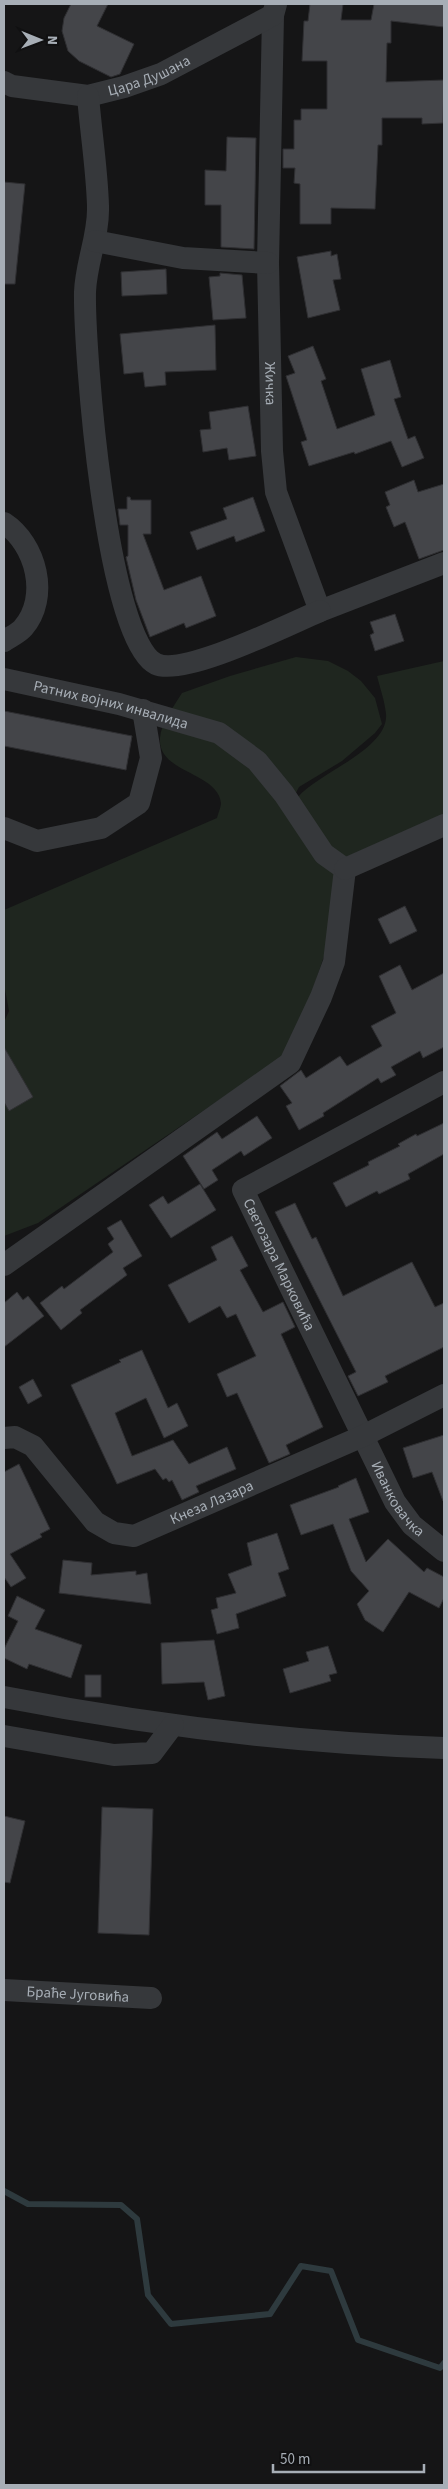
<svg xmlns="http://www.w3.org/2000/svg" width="448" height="2489" font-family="'Source Sans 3',sans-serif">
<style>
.green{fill:#1f261f}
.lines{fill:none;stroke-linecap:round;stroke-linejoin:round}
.stream{stroke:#2e3a3e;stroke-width:6}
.building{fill:#444549;stroke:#2f2f32}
.minor{stroke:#36383b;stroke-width:22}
.labels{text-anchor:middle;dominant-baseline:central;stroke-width:4.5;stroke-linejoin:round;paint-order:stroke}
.street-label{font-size:15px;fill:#a7aeb6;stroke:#101011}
</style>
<rect width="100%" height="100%" fill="#151516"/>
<g class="green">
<path d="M 296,657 L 328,661 L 348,671 L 361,681 L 375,698 L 382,724 L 375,733 L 342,761 L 299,787 L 286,812 L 338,879 L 326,950 L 305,1013 L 281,1058 L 38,1223 L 4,1236 L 4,1022 L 9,1011 L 4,984 L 4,910 L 217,818 C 218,814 221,807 221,803 C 218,772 157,773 160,738 C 161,723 174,706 182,693 L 230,676 Z"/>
<path d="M 444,661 L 444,815 L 344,860 L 332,856 L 298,797 C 318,773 389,749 386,714 C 385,702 380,688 377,676 Z"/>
</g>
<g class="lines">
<polyline class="stream" points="4,2191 28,2204 121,2205 137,2219 148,2295 171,2324 270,2314 301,2266 331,2271 358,2340 440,2368 444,2363"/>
</g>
<g class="building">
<polygon points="71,4 108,4 97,26 134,44 120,74 111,77 79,61 68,51 62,31 64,18"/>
<polygon points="310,4 343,4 341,20 371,20 374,4 444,4 444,27 391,21 391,43 387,43 386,82 444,80 443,123 422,124 422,118 382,118 382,145 378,145 375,209 331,208 331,224 300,224 300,184 294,183 295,168 283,168 283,149 294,149 294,120 301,120 301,109 327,109 327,61 302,61 304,21 308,21"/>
<polygon points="227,137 256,138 254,249 221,247 221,205 205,205 205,170 226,171"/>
<polygon points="4,182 25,184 15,284 4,284"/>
<polygon points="331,251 331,256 337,254 341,279 333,280 340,310 308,318 297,257"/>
<polygon points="166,269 167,294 122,296 121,272"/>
<polygon points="220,273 242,275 246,318 213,320 209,277 220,276"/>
<polygon points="215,325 216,370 165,372 166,385 145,387 143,372 124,374 120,334"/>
<polygon points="313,346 326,379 321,381 337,429 375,415 361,369 390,360 401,397 394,399 408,439 415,436 424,458 402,467 391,441 355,454 354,452 309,466 301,442 307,440 286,376 295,373 288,356"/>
<polygon points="248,406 256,456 229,460 227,448 203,452 200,430 211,429 209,412"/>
<polygon points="414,480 418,492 444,484 444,550 419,559 405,522 394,527 386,507 390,505 385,492"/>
<polygon points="127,497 130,497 131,500 151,500 151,534 143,534 164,590 201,576 216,616 186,628 184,623 150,637 136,600 126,557 128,556 128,525 120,525 118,509 127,509"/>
<polygon points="253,497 265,531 236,542 234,536 197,550 190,532 227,519 223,508"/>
<polygon points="395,614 404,641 375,651 370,635 374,633 370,622"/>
<polygon points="4,711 132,736 126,770 4,746"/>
<polygon points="405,906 417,931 390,944 378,919"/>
<polygon points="400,965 412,990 444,973 444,1047 423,1058 420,1051 391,1067 396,1075 381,1083 378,1078 323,1113 324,1116 299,1130 286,1106 292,1103 280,1086 301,1070 306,1078 340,1056 347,1066 382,1046 371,1026 396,1013 379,976"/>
<polygon points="4,1047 33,1097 9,1111 4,1102"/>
<polygon points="257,1116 272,1138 244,1156 241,1151 212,1170 218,1180 204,1189 183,1156 217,1132 222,1139"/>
<polygon points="444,1123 444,1154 408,1174 410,1179 379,1194 377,1191 346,1207 333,1183 369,1165 368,1162 400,1146 398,1144 416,1134 417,1136"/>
<polygon points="200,1184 216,1210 171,1238 149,1205 163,1196 168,1204"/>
<polygon points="295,1203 312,1239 316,1237 343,1296 412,1262 435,1307 444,1303 444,1347 385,1376 388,1382 358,1396 348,1376 356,1372 275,1212"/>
<polygon points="121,1220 142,1256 123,1268 127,1275 80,1310 82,1313 61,1330 40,1303 62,1286 64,1289 113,1252 108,1244 114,1239 107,1228"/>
<polygon points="232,1236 248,1266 240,1270 263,1312 283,1302 295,1327 281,1334 323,1427 286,1445 290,1454 269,1463 237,1393 227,1397 217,1374 256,1356 236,1314 227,1318 220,1306 189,1323 168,1285 217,1260 211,1247"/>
<polygon points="17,1292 23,1300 28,1296 44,1316 4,1347 4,1303"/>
<polygon points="142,1350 168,1408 177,1403 188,1426 164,1438 146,1398 115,1413 132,1456 173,1440 189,1464 227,1447 236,1469 196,1486 199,1492 182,1500 172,1480 169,1482 166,1478 163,1480 155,1469 117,1484 71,1385 121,1362 119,1360"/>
<polygon points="33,1379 42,1396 28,1404 19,1387"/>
<polygon points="444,1435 444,1501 443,1501 432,1472 413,1478 403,1448"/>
<polygon points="19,1464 50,1529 40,1534 42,1537 10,1554 26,1578 11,1587 4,1577 4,1472"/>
<polygon points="356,1478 369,1512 349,1519 366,1562 388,1539 424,1572 427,1568 444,1577 444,1598 439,1608 409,1592 383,1632 365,1620 357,1604 369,1591 351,1571 333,1524 301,1535 290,1505 339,1487 338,1486"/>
<polygon points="277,1533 289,1569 278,1573 286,1596 236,1614 239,1628 217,1634 211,1610 218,1608 216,1598 236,1593 228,1574 252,1565 247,1543"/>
<polygon points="63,1560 92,1563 91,1575 136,1571 136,1575 147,1573 151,1604 59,1593"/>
<polygon points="17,1596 45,1610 35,1629 82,1645 71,1678 29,1664 27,1669 4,1658 4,1649 18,1621 8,1616"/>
<polygon points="214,1640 225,1696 208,1700 204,1682 162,1684 161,1643"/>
<polygon points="328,1646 337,1673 329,1675 331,1681 290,1693 283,1669 309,1661 306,1652"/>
<rect x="85" y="1675" width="16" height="22"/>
<polygon points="102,1807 153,1809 149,1935 98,1933"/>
<polygon points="4,1816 25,1821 10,1883 4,1882"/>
</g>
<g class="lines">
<g class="minor">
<path id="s1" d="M 276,4 L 273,15 L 268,263 L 272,451 L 276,492 L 320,611 L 444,563"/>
<path id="s2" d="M 4,82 L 12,86 L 88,96 L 124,87 L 161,74 L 273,15"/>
<path d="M 88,96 C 91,133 97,170 98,206 C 99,236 86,262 85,292 C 84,349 106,640 156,664 C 184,677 289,624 320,611"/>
<polyline points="95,241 183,258 268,263"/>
<path d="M 4,523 C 36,544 50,597 23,628 C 19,633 10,637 4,641"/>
<path id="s3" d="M 4,679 L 119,704 L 219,733 L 257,761 L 284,794 L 324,854 L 345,869 L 334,962 L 321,997 L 290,1063 L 4,1265"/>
<polyline points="4,828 37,841 101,828 139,803 151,758 143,710"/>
<polyline points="345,869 444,825"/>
<path id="s4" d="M 444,1082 L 243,1190 L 395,1502 L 412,1525 L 444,1551"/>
<path id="s5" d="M 4,1438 L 15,1437 L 33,1446 L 95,1522 L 114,1533 L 134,1536 L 363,1436 L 444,1395"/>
<path d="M 4,1697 C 149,1725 296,1743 444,1748"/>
<polyline points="4,1736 114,1755 152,1753 173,1725"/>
<path id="s6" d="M 4,1990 L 151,1998"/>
</g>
</g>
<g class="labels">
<g class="street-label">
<text stroke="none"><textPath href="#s2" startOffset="150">Цара Душана</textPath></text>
<text stroke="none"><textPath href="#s1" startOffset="380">Жичка</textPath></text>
<text stroke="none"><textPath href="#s3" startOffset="110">Ратних војних инвалида</textPath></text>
<text stroke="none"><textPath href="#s4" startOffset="311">Светозара Марковића</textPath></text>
<text stroke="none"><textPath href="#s4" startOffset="574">Иванковачка</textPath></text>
<text stroke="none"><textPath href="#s5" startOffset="256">Кнеза Лазара</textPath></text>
<text stroke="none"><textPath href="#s6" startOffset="74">Браће Југовића</textPath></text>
</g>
</g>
<rect width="448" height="2489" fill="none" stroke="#a7aeb6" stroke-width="10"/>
<g transform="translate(40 40) rotate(91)" stroke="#101011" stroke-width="4" paint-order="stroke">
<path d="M0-4L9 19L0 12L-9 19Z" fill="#a7aeb6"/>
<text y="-8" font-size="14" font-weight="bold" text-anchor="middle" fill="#a7aeb6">N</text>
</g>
<path d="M273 2464v8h151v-8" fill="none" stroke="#a7aeb6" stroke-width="2.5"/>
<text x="280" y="2464" font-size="15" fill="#a7aeb6" stroke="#101011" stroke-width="4" paint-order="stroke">50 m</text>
</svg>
